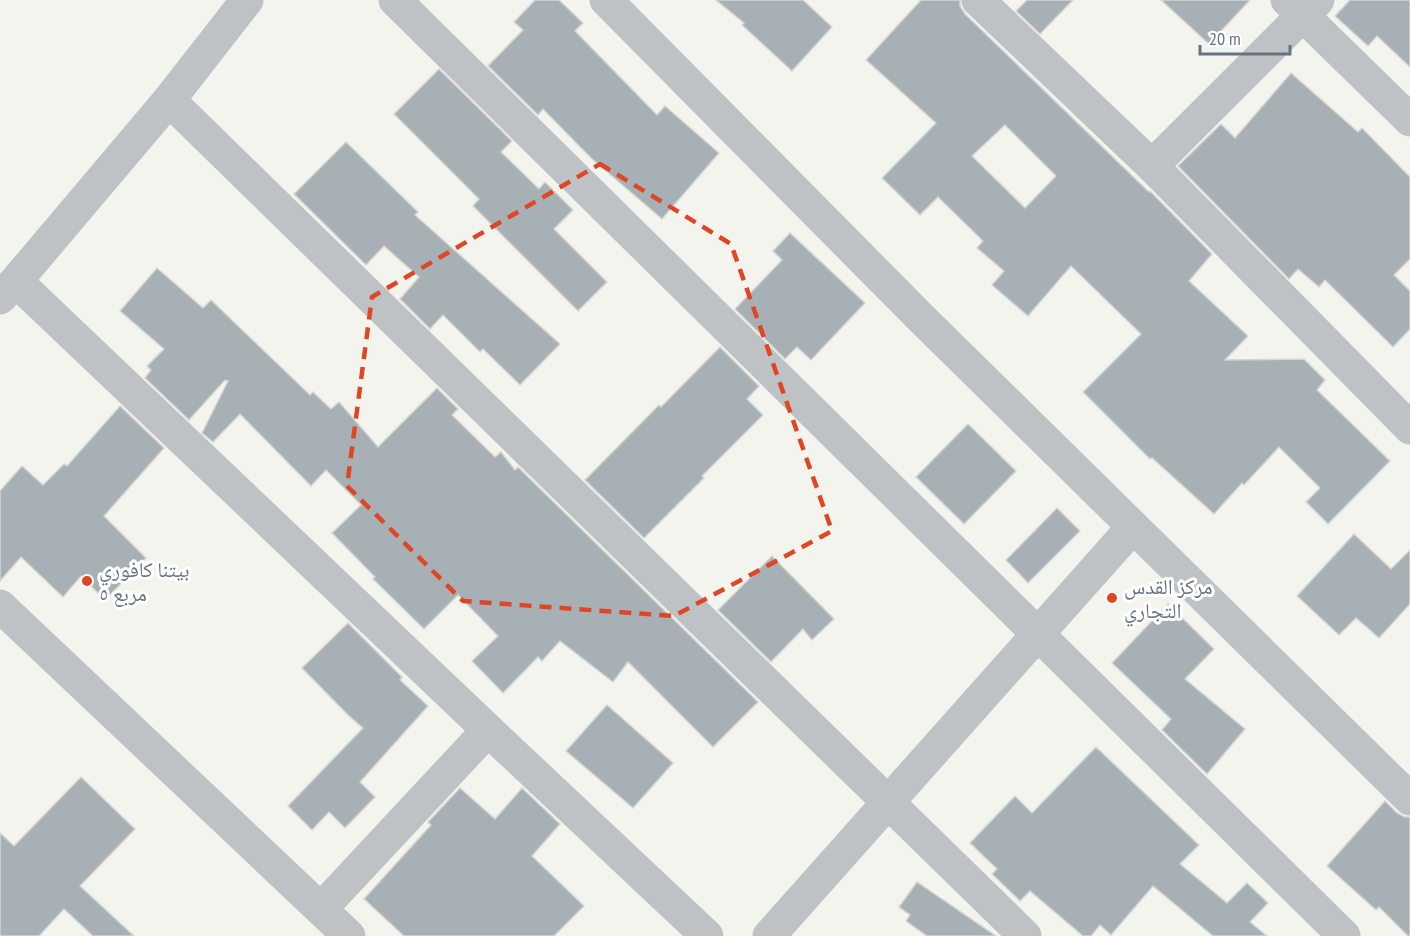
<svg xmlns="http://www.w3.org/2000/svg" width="1410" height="936" font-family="'PT Sans Narrow','Noto Naskh Arabic',sans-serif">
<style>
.building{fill:#a7b0b4;stroke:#d5d5d2;stroke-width:1.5;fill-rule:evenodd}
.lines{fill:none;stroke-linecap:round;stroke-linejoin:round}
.minor{stroke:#bec2c5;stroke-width:33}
.tertiary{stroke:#bec2c5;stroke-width:33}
.marked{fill:none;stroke:#df4724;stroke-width:4.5;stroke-dasharray:12 8;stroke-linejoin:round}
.poi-dot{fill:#df4724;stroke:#fff;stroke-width:2}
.labels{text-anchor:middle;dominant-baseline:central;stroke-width:6;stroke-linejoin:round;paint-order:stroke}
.poi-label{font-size:21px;fill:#637480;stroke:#fff;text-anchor:start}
</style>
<rect width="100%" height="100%" fill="#f4f4ef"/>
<g class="building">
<polygon points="535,0 559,0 583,23 575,31 657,115 665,106 719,153 662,219 591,158 543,109 538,115 488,66 523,30 514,22"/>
<polygon points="716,0 803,0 832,27 792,71 742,25 744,23"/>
<path d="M 921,0 L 960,0 L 960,6 L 965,14 L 1149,192 L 1150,191 L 1212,254 L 1189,281 L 1248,336 L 1225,360 L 1304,359 L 1325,380 L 1317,390 L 1390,461 L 1328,524 L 1306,502 L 1320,488 L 1279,447 L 1244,485 L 1242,483 L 1214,514 L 1152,458 L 1150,459 L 1083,392 L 1141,334 L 1071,266 L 1028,316 L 992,285 L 1004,271 L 977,248 L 983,241 L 938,197 L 920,215 L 882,178 L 936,123 L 866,60 ZM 1005,125 L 1056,176 L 1025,208 L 972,156 Z"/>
<polygon points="1027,0 1073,0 1040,34 1016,11"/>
<polygon points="1161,0 1250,0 1209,44"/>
<polygon points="1350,0 1410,0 1410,67 1377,36 1368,46 1335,16"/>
<polygon points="439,69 512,141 501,152 539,189 545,182 573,210 554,229 607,282 578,311 473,206 479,199 394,114"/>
<polygon points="1291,73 1358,132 1362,128 1410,177 1410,259 1394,275 1410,291 1410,329 1393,347 1325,280 1319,287 1298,269 1289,279 1178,166 1221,124 1235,138"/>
<polygon points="346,142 418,212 415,215 560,344 520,385 483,349 480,352 443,315 430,329 400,299 419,277 384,246 366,265 294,194"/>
<polygon points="790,233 865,303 811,360 797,347 785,359 735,309 782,260 773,251"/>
<polygon points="157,268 203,308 211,300 310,395 313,392 331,409 339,402 378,447 437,388 458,409 452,415 495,457 501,452 515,470 518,467 758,702 713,747 628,662 613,682 560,641 542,661 538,657 503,693 472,661 498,636 458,595 424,629 373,579 375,577 332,533 361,505 326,470 311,486 240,414 213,442 202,433 228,381 225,380 189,420 145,378 151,370 147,366 164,349 120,311"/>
<polygon points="720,347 759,386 747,399 763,415 702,476 704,478 644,538 585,480 659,405 661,407"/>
<polygon points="120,406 164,448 104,516 146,558 105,600 81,576 63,597 21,557 0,581 0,491 22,466 43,485 64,464 67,466"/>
<polygon points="968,424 1016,471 964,524 916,477"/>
<polygon points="1057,508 1080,531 1028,583 1006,560"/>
<polygon points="1354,534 1391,569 1410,550 1410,604 1379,638 1356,618 1339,635 1297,596"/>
<polygon points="772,556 834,619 812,640 803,629 771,662 718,610"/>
<polygon points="1168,604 1214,649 1185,679 1245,729 1207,774 1162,730 1171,719 1112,663"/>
<polygon points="348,623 402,677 400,680 428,706 360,782 375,797 345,828 329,812 312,830 288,806 363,728 348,715 302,668"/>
<polygon points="607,705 673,763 633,808 566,751"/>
<polygon points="1096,747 1199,845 1180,864 1227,903 1247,883 1268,903 1250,922 1267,936 1213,936 1153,886 1111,935 1100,925 1091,936 1083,936 1030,891 1020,901 992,874 997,869 970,843 1015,796 1032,813"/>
<polygon points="81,777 135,829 80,886 134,936 93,936 64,909 39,936 0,936 0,833 14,846"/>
<polygon points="460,788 495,819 522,788 560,824 532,856 584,906 554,936 404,936 364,899 431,825 428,822"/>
<polygon points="1385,801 1397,813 1405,817 1410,817 1410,936 1408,936 1379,907 1376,910 1327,866"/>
<polygon points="917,882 996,936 927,936 906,921 910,915 899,907"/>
</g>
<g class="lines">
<g class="minor">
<polyline points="395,0 1344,936"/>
<polyline points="978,0 1152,166 1410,428"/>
<polyline points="1287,0 1410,120"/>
<polyline points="169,100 1025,936"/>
<polyline points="1152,166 1318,0"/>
<polyline points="16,281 488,730 707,936"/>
<polyline points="0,606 349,936"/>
<polyline points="321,909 488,730"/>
<polyline points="769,936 1133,527"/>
</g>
<g class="tertiary">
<polyline points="606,0 920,317 1410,799"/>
<polyline points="0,298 16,281 169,100 247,0"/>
</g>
</g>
<path class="marked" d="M 600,164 L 731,244 L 832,531 L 674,616 L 463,601 L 347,486 L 372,297 Z"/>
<g class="poi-dot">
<circle cx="87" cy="581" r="6"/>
<circle cx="1112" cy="598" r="6"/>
</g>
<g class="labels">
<g class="poi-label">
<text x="99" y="569">بيتنا كافوري<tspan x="99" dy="24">مربع ٥</tspan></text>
<text x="1124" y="586">مركز القدس<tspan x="1124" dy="24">التجاري</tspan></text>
</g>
</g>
<path d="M1200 45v9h90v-9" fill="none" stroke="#637480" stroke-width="3"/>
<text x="1209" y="45" font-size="18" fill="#637480" stroke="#ffffff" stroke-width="4.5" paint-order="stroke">20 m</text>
</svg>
